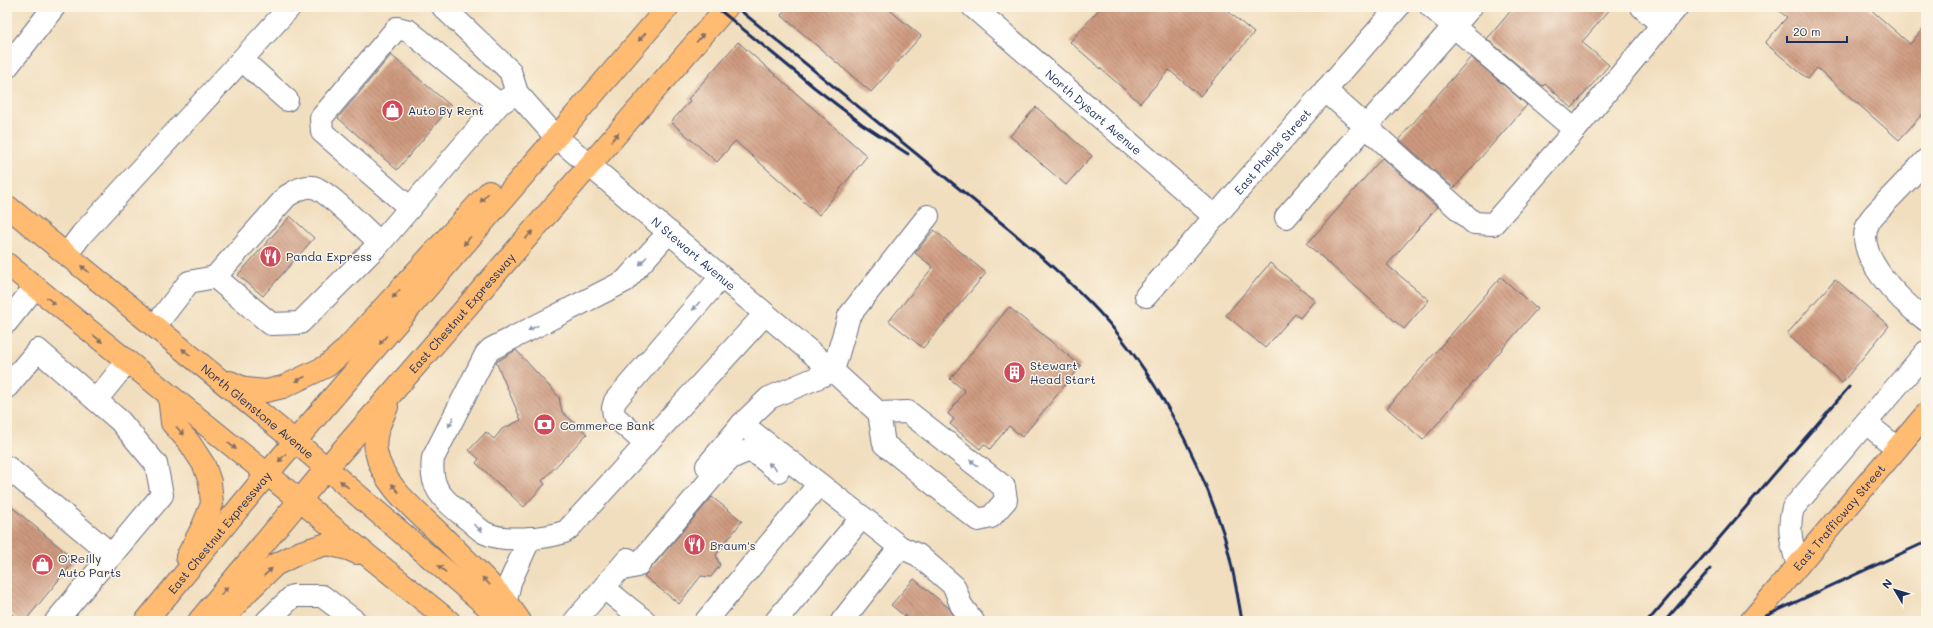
<svg xmlns="http://www.w3.org/2000/svg" width="1933" height="628" font-family="Mali,sans-serif">
<style>
.building{fill:url(#building-back-hatch)}
.lines{fill:none;stroke-linecap:round;stroke-linejoin:round}
.minor-casing{stroke:#666c80;stroke-width:24}
.major-casing{stroke:#666c80;stroke-width:24}
.minor{stroke:#fff;stroke-width:22}
.major{stroke:#febb71;stroke-width:22}
.rail{stroke:#1b2f5e;stroke-width:3}
.oneway{fill:#816e67}
.oneway2{fill:#8d97ae}
.labels{text-anchor:middle;dominant-baseline:central;stroke-width:3;stroke-linejoin:round;paint-order:stroke}
.poi-label{font-size:12px;fill:#1b2f5e;stroke:#fcf5e5;text-anchor:start}
.street-label{font-size:12px;fill:#1b2f5e;stroke:#fcf5e5}
</style>
<defs>
<pattern id="building-back-hatch" width="6" height="6" patternUnits="userSpaceOnUse"><rect width="6" height="6" fill="#ce997e"/><path d="M-1 5l2 2M0 0l6 6M5-1l2 2" fill="none" stroke="#a67d6a"/></pattern>
</defs>
<rect width="100%" height="100%" fill="#fcf5e5"/>
<filter id="ink" filterUnits="userSpaceOnUse"><feTurbulence type="fractalNoise" baseFrequency=".025" numOctaves="2"/><feDisplacementMap in="SourceGraphic" scale="8" xChannelSelector="R" yChannelSelector="G"/><feConvolveMatrix kernelMatrix="1 2 1 2 8 2 1 2 1" color-interpolation-filters="sRGB"/></filter>
<filter id="wash" filterUnits="userSpaceOnUse"><feTurbulence type="fractalNoise" baseFrequency=".012" numOctaves="4" result="noise"/><feDisplacementMap in="SourceGraphic" scale="16" xChannelSelector="R" yChannelSelector="G"/><feGaussianBlur stdDeviation="0.9" result="paint"/><feColorMatrix in="noise" values="0 0 0 0 0 0 0 0 0 0 0 0 0 0 0 0 0 1.4 0 .05"/><feComposite in="paint" operator="in"/></filter>
<g filter="url(#wash)">
<rect width="100%" height="100%" fill="#f1debe"/>
<g id="blocks">
<g class="building">
<polygon points="788,7 886,7 921,36 871,92 781,15"/>
<polygon points="1101,7 1223,7 1254,33 1200,96 1169,70 1140,103 1070,42"/>
<polygon points="1514,7 1612,7 1582,42 1609,65 1572,108 1545,84 1543,86 1487,39"/>
<polygon points="1774,7 1868,7 1910,44 1926,25 1926,110 1899,140 1817,68 1808,79 1765,43 1787,17"/>
<polygon points="738,42 867,156 819,215 735,141 717,162 671,122 690,101 688,99"/>
<polygon points="391,55 451,106 397,170 338,118"/>
<polygon points="1471,57 1527,105 1454,188 1399,139"/>
<polygon points="1036,107 1092,156 1066,185 1010,136"/>
<polygon points="1382,158 1437,207 1387,265 1429,300 1404,329 1307,244"/>
<polygon points="290,216 314,238 263,296 238,275"/>
<polygon points="934,230 986,273 923,348 889,321 933,267 915,253"/>
<polygon points="1270,263 1315,300 1300,318 1295,314 1265,348 1226,315"/>
<polygon points="1501,277 1537,309 1423,440 1387,408"/>
<polygon points="1835,279 1889,326 1842,383 1787,334"/>
<polygon points="1009,307 1081,366 1022,437 1009,426 990,449 984,444 980,449 950,424 954,419 948,414 965,391 950,379"/>
<polygon points="516,350 559,397 562,412 587,434 542,481 545,484 524,507 476,463 479,459 469,450 486,432 494,439 502,429 521,420 496,362"/>
<polygon points="712,497 742,521 716,555 720,565 711,577 701,576 679,604 644,576"/>
<polygon points="7,503 75,560 25,621 20,621 7,610"/>
<polygon points="914,579 949,608 957,621 911,621 891,605"/>
</g>
</g>
</g>
<g filter="url(#ink)">
<use href="#blocks" fill-opacity="0" stroke="#666c80" stroke-width="1"/>
<g class="lines">
<defs>
<g id="minor">
<path id="s1" d="M 443,7 L 510,71 L 517,93 L 555,136 L 833,371 L 879,413 L 884,444 L 978,520 L 991,517 L 1006,500 L 1004,487 L 908,412 L 879,413"/>
<path id="s2" d="M 973,7 L 1215,217"/>
<polyline points="1431,7 1575,130 1662,25"/>
<polyline points="1642,7 1662,25 1677,7"/>
<polyline points="242,60 287,100"/>
<polyline points="7,67 54,7"/>
<polyline points="1325,90 1474,223 1493,224 1575,130"/>
<polyline points="499,104 409,31 397,28 321,118 322,132 410,208 499,104 517,93"/>
<path d="M 1926,160 C 1913,174 1900,188 1886,202 C 1881,208 1874,214 1870,220 C 1849,253 1903,303 1926,320"/>
<polyline points="1286,217 1471,7"/>
<path d="M 669,232 L 625,281 L 491,349 L 486,354 L 433,458 C 429,489 443,499 466,518 C 472,522 478,529 485,533 C 503,542 545,539 564,532 C 567,531 570,527 573,524 L 765,314"/>
<polyline points="67,254 82,234 290,7"/>
<path d="M 215,277 L 287,196 C 294,192 304,185 313,187 C 327,190 368,232 380,243"/>
<path id="s3" d="M 1146,296 L 1398,7"/>
<polyline points="7,322 35,287"/>
<polyline points="155,326 189,282 215,277 271,324 300,323 380,243 410,208"/>
<polyline points="833,371 849,316 928,216"/>
<polyline points="7,387 38,350 120,421 156,464 162,495 56,621"/>
<polyline points="96,400 127,362"/>
<polyline points="1866,423 1897,448"/>
<polyline points="646,444 614,416 613,408 615,401 721,277"/>
<polyline points="707,466 742,424"/>
<polyline points="7,467 112,555"/>
<polyline points="862,517 900,547 918,555 954,586 961,605 973,621"/>
<path d="M 1798,565 C 1792,547 1787,528 1793,508 L 1926,352"/>
<polyline points="619,570 637,566 716,473 731,458 747,451 757,454 778,471"/>
<polyline points="604,588 645,621"/>
<polyline points="496,615 506,601 510,582 530,538"/>
<polyline points="267,621 293,596 322,596 355,621"/>
<polyline points="575,621 628,559"/>
<polyline points="706,621 819,484"/>
<polyline points="776,621 862,517 742,424 769,398 833,371"/>
<polyline points="842,621 900,547"/>
</g>
<g id="major">
<path id="s4" d="M 7,206 L 296,442 L 504,621"/>
<polyline points="7,264 449,621"/>
<polyline points="230,382 246,389 266,391 283,387 327,366 344,351 489,192"/>
<polyline points="169,395 172,423 189,442 204,465 210,482 212,504 203,526 187,557"/>
<path d="M 387,407 C 381,421 373,435 376,451 C 382,486 418,512 442,536 C 469,563 498,589 520,621"/>
<path id="s5" d="M 146,621 L 267,474 L 668,7"/>
<path id="s6" d="M 199,621 L 326,469 L 727,7"/>
<polyline points="222,621 248,591 275,565 301,552 327,544 348,549 357,553"/>
<path id="s7" d="M 1751,621 L 1926,414"/>
</g>
</defs>
<use href="#minor" class="minor-casing"/>
<use href="#major" class="major-casing"/>
<use href="#minor" class="minor"/>
<use href="#major" class="major"/>
<g class="rail">
<polyline points="716,7 815,88 862,124 908,154"/>
<path d="M 736,7 L 1010,230 C 1041,256 1071,282 1099,312 C 1155,373 1197,454 1223,532 C 1232,561 1237,591 1242,621"/>
<polyline points="1648,621 1849,387"/>
<polyline points="1665,621 1710,569"/>
<polyline points="1755,621 1926,542"/>
</g>
</g>
<defs><path id="oneway-solid" d="M-6-.8H1V-3.2L6.5 0L1 3.2V.8H-6Z"/></defs>
<g class="oneway">
<use href="#oneway-solid" transform="translate(642 37) rotate(131)"/>
<use href="#oneway-solid" transform="translate(700 38) rotate(-49)"/>
<use href="#oneway-solid" transform="translate(615 137) rotate(-49)"/>
<use href="#oneway-solid" transform="translate(484 198) rotate(132)"/>
<use href="#oneway-solid" transform="translate(529 235) rotate(-49)"/>
<use href="#oneway-solid" transform="translate(467 241) rotate(130)"/>
<use href="#oneway-solid" transform="translate(85 269) rotate(-141)"/>
<use href="#oneway-solid" transform="translate(396 294) rotate(132)"/>
<use href="#oneway-solid" transform="translate(51 301) rotate(39)"/>
<use href="#oneway-solid" transform="translate(98 339) rotate(39)"/>
<use href="#oneway-solid" transform="translate(383 340) rotate(130)"/>
<use href="#oneway-solid" transform="translate(186 352) rotate(-141)"/>
<use href="#oneway-solid" transform="translate(300 379) rotate(156)"/>
<use href="#oneway-solid" transform="translate(180 431) rotate(48)"/>
<use href="#oneway-solid" transform="translate(232 446) rotate(39)"/>
<use href="#oneway-solid" transform="translate(282 458) rotate(132)"/>
<use href="#oneway-solid" transform="translate(344 484) rotate(-140)"/>
<use href="#oneway-solid" transform="translate(395 488) rotate(-128)"/>
<use href="#oneway-solid" transform="translate(442 569) rotate(-140)"/>
<use href="#oneway-solid" transform="translate(268 572) rotate(-43)"/>
<use href="#oneway-solid" transform="translate(486 581) rotate(-135)"/>
<use href="#oneway-solid" transform="translate(224 591) rotate(-50)"/>
</g>
<g class="oneway2">
<use href="#oneway-solid" transform="translate(643 261) rotate(132)"/>
<use href="#oneway-solid" transform="translate(696 306) rotate(130)"/>
<use href="#oneway-solid" transform="translate(533 328) rotate(153)"/>
<use href="#oneway-solid" transform="translate(451 422) rotate(117)"/>
<use href="#oneway-solid" transform="translate(974 463) rotate(-142)"/>
<use href="#oneway-solid" transform="translate(772 466) rotate(-141)"/>
<use href="#oneway-solid" transform="translate(478 528) rotate(39)"/>
</g>
</g>
<defs>
<symbol id="shop-disc" viewBox="-11 -11 22 22"><circle r="9.5" fill="#d1495b" stroke="#fcf5e5"/><path d="M-5-2.5h2.3a2.7 3.5 0 0 1 5.4 0H5L5.5 6h-11ZM-1.5-2.5h3a1.5 2.3 0 0 0-3 0Z" fill="#fff"/></symbol>
<symbol id="restaurant-disc" viewBox="-11 -11 22 22"><circle r="9.5" fill="#d1495b" stroke="#fcf5e5"/><path d="M-5-6h1v4h1v-4h1v4h1v-4h1v5L-1.5 .5V6h-2V.5L-5-1ZM5-6V6H3V1.5H1.5Q1.5-4 5-6Z" fill="#fff"/></symbol>
<symbol id="building-disc" viewBox="-11 -11 22 22"><circle r="9.5" fill="#d1495b" stroke="#fcf5e5"/><path d="M-4-6H4V6H1V3H-1V6H-4ZM-2.5-4.3h1.7v1.8h-1.7ZM.8-4.3h1.7v1.8H.8ZM-2.5-1h1.7V.8h-1.7ZM.8-1h1.7V.8H.8Z" fill="#fff"/></symbol>
<symbol id="bank-disc" viewBox="-11 -11 22 22"><circle r="9.5" fill="#d1495b" stroke="#fcf5e5"/><path d="M-6-4H6V4H-6ZM0-2.3a2.3 2.3 0 1 0 0 4.6a2.3 2.3 0 1 0 0-4.6Z" fill="#fff"/></symbol>
</defs>
<g fill-rule="evenodd">
<use href="#shop-disc" x="380" y="98" width="25" height="25"/>
<use href="#restaurant-disc" x="258" y="244" width="25" height="25"/>
<use href="#building-disc" x="1002" y="360" width="25" height="25"/>
<use href="#bank-disc" x="532" y="412" width="25" height="25"/>
<use href="#restaurant-disc" x="682" y="532" width="25" height="25"/>
<use href="#shop-disc" x="30" y="552" width="25" height="25"/>
</g>
<g class="labels">
<g class="poi-label">
<text x="408" y="110">Auto By Rent</text>
<text x="286" y="256">Panda Express</text>
<text x="1030" y="365">Stewart<tspan x="1030" dy="14">Head Start</tspan></text>
<text x="560" y="425">Commerce Bank</text>
<text x="710" y="545">Braum's</text>
<text x="58" y="558">O'Reilly<tspan x="58" dy="14">Auto Parts</tspan></text>
</g>
<g class="street-label">
<text stroke="none"><textPath href="#s2" startOffset="160">North Dysart Avenue</textPath></text>
<text stroke="none"><textPath href="#s3" startOffset="192">East Phelps Street</textPath></text>
<text stroke="none"><textPath href="#s1" startOffset="355">N Stewart Avenue</textPath></text>
<text stroke="none"><textPath href="#s6" startOffset="405">East Chestnut Expressway</textPath></text>
<text stroke="none"><textPath href="#s4" startOffset="324">North Glenstone Avenue</textPath></text>
<text stroke="none"><textPath href="#s7" startOffset="136">East Trafficway Street</textPath></text>
<text stroke="none"><textPath href="#s5" startOffset="115">East Chestnut Expressway</textPath></text>
</g>
</g>
<rect width="1933" height="628" fill="none" stroke="#fcf5e5" stroke-width="24"/>
<g transform="translate(1895 590) rotate(308)" stroke="#fcf5e5" stroke-width="3" paint-order="stroke">
<path d="M0-3L7 15L0 10L-7 15Z" fill="#1b2f5e"/>
<text y="-6" font-size="11" font-weight="bold" text-anchor="middle" fill="#1b2f5e">N</text>
</g>
<path d="M1787 36v6h60v-6" fill="none" stroke="#1b2f5e" stroke-width="2"/>
<text x="1793" y="36" font-size="12" fill="#1b2f5e" stroke="#fcf5e5" stroke-width="3" paint-order="stroke">20 m</text>
</svg>
